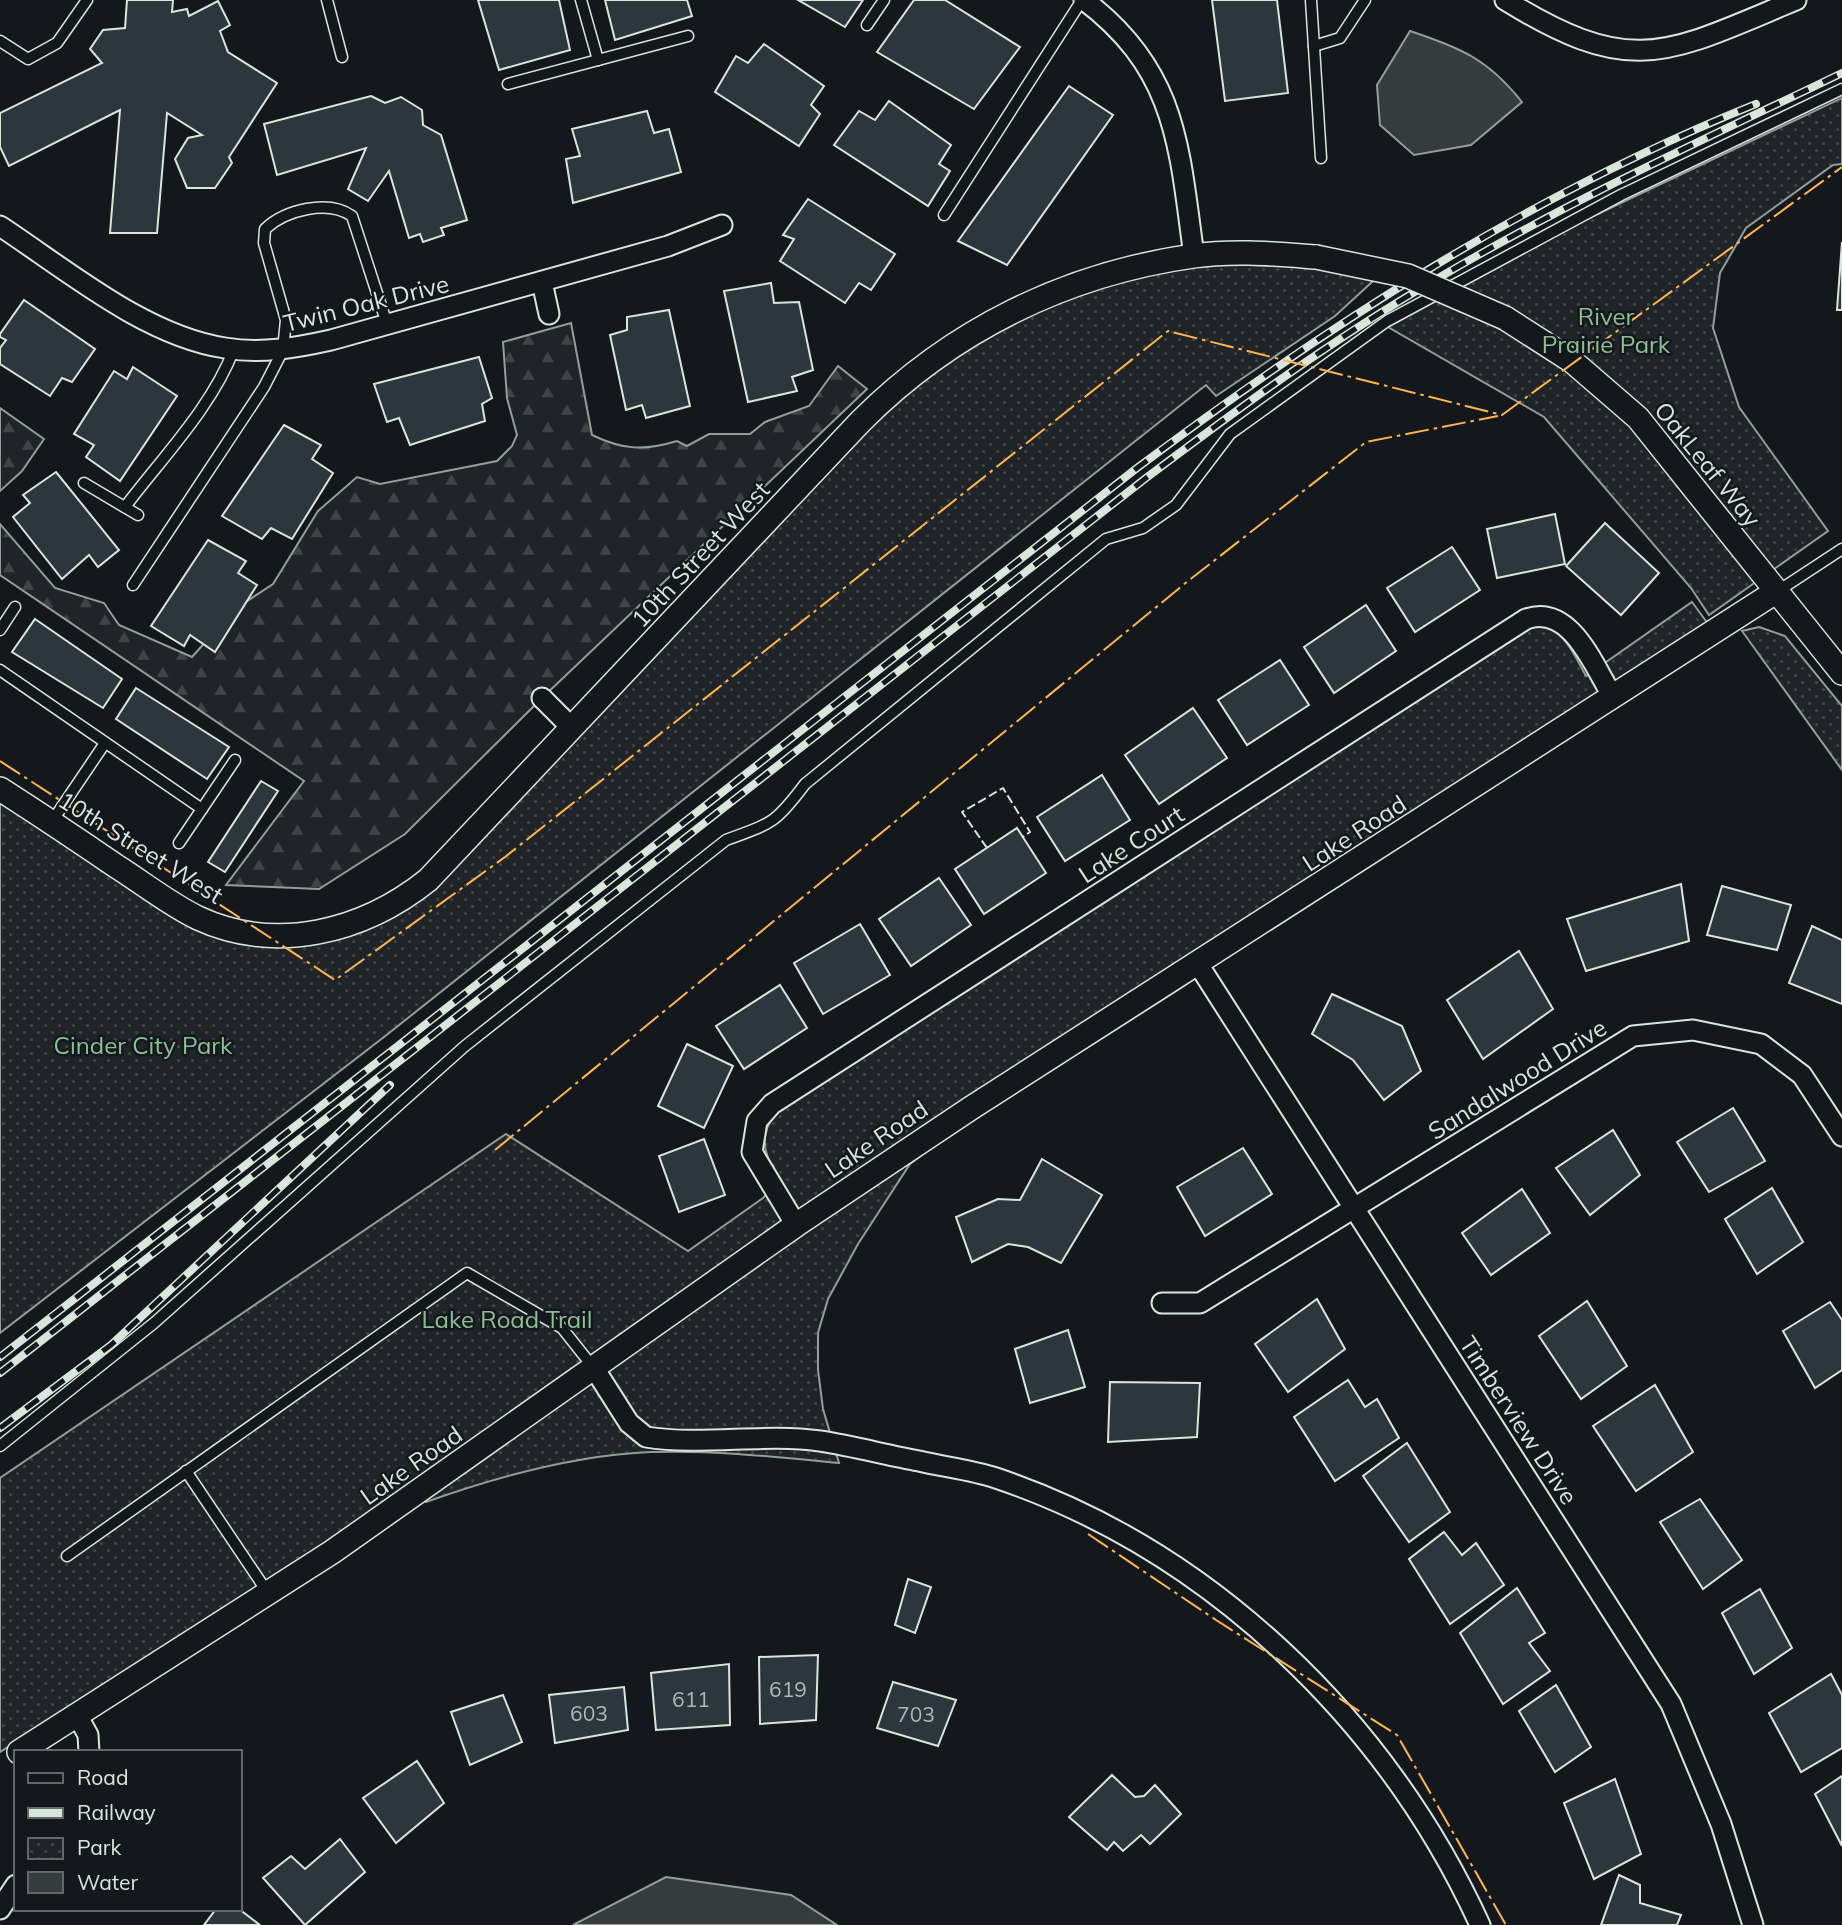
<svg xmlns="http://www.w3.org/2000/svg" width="1842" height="1925" font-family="Mulish,sans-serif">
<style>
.forest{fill:url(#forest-firs);stroke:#939e99;stroke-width:2}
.park{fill:url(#park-dots);stroke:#939e99;stroke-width:2}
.water{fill:#363b3e;stroke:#939e99;stroke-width:2}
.building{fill:#2c363c;stroke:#d8e6dc;stroke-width:2}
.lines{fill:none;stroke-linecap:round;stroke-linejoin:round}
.service-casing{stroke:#d8e6dc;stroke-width:13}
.minor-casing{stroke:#d8e6dc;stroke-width:23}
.tertiary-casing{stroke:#d8e6dc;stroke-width:26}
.service{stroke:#14181c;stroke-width:10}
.minor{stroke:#14181c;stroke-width:19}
.tertiary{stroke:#14181c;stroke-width:23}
.rail-casing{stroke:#d8e6dc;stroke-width:8}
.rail{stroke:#14181c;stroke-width:5;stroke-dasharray:16;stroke-linecap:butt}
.tertiary-bridge-casing{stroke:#d8e6dc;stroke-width:26;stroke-linecap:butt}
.tertiary-bridge{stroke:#14181c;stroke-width:23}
.fence{stroke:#d8e6dc;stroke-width:2;stroke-dasharray:9 3.5;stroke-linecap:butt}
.power{stroke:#ffb74d;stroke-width:2;stroke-dasharray:24 5 3.5 5;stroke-linecap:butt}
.labels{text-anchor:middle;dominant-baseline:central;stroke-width:5;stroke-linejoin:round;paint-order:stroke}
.number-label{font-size:21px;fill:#adbab4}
.street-label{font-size:24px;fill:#d8e6dc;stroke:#14181c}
.park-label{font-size:24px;fill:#8ac095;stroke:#14181c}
</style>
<defs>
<pattern id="forest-firs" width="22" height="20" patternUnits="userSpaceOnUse" patternTransform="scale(1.75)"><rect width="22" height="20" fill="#202428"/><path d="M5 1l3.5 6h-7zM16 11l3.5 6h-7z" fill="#404447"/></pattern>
<pattern id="park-dots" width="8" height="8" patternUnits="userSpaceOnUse" patternTransform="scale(1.75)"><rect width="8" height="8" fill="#202428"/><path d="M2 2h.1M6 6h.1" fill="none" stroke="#404447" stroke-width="1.8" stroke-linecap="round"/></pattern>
</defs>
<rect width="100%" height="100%" fill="#14181c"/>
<g class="forest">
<path d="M 571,323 L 592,435 C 623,450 644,451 677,441 L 687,446 L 709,434 L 750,434 L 765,422 L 809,406 L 838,366 L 867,389 L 542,698 L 405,834 L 319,889 L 226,885 L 304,781 L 0,575 L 0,524 L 55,588 L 104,603 L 119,625 L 192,657 L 235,609 L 273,584 L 318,511 L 357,477 L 380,484 L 497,461 L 512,446 L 517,435 L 507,398 L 503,342 Z"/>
<polygon points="0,408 44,439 22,471 0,491"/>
</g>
<g class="park">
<polygon points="1842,98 1842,164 1833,165 1746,228 1720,273 1713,328 1739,407 1828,531 1709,615 1691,588 1544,417 1388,327 1583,221"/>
<polygon points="1194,256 1384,271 1335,316 1216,396 1206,385 384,1037 0,1333 0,789 181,909 258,934 395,904 873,410 1043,296"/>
<path d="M 1692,602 L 1714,632 L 1178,990 L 940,1141 L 910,1164 L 858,1244 L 828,1299 L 818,1333 L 818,1370 L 823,1409 L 839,1463 C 777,1457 713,1450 651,1452 C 576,1455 496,1477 426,1502 L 414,1484 L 238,1602 L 0,1752 L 0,1478 L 506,1134 L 688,1251 L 763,1198 L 780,1180 C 762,1154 756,1129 784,1107 L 1529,628 C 1561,620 1573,653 1586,676 Z"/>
<polygon points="1759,627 1785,636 1842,706 1842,770 1742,631"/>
</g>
<g class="water">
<path d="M 1410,31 C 1461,48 1488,59 1522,102 L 1471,145 L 1414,155 L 1380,125 L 1377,85 Z"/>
<polygon points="666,1877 791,1895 837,1925 573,1925"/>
</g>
<g class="building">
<polygon points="127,0 173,0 172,12 187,9 189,16 218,1 230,25 220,31 228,52 277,83 229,157 232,163 215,188 187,188 175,159 188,138 202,135 167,113 157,233 110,233 120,110 9,166 0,147 0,113 102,63 90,49 103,30 125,28"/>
<polygon points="478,0 559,0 570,50 499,70"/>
<polygon points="605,0 687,0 692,16 615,40"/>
<polygon points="798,0 863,0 845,27"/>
<polygon points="914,0 945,0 1020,47 974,109 877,52"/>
<polygon points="1212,0 1277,0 1288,93 1225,101"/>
<polygon points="764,44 824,86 811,105 820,114 799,146 715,92 736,56 748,63"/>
<polygon points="1069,86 1113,115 1007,265 958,241"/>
<polygon points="371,96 385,103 401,97 422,110 423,125 441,135 467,220 441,228 444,235 423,242 420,234 409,238 389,171 368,201 348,189 366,148 277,175 264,124"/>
<polygon points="889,101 951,145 939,164 950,171 928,206 834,145 859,111 875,120"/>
<polygon points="647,111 654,133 669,129 681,172 573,203 566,159 580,156 572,129"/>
<polygon points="808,199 895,254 871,290 859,283 845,303 780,261 794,239 783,235"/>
<polygon points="1842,242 1842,310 1837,310"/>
<polygon points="771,283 774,303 799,302 813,370 792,377 797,391 748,402 724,291"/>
<polygon points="24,300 95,349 72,382 62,378 50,396 0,364 0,348 6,340 0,337 0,334"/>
<polygon points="669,310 690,406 646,418 642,405 626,410 610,335 627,330 627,317"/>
<polygon points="479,357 492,398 482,404 485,421 410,445 399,418 387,422 374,384"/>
<polygon points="133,367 177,396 120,481 86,457 94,445 74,434 114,371 127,379"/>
<polygon points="284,425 321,445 312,459 333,473 292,539 271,528 262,539 222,516"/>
<polygon points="56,472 119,550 98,567 89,555 62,579 13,517 30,503 23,495"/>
<polygon points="1555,514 1565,564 1497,578 1487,529"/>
<polygon points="1605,523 1659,573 1621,615 1566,566"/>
<polygon points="208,540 246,561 238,573 257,585 215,652 190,635 184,646 151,626"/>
<polygon points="1452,547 1480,590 1415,632 1387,588"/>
<polygon points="1366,605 1396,651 1334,693 1304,647"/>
<polygon points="35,619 122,679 103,708 12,652"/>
<polygon points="1280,660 1309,705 1247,745 1218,700"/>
<polygon points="136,688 229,747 207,779 116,719"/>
<polygon points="1193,708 1227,758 1159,804 1125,755"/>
<polygon points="1102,775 1130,820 1065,861 1037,817"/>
<polygon points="261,781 278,791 225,872 208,862"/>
<polygon points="1017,828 1046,873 984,914 955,869"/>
<polygon points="939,878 971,925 911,966 879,919"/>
<polygon points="1681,884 1689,941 1586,971 1567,919"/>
<polygon points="1722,886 1791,905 1777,950 1707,935"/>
<polygon points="860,924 890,975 823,1014 794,963"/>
<polygon points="1812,926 1842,940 1842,1004 1789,983"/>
<polygon points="1519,951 1553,1009 1483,1059 1447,1000"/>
<polygon points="780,985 807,1028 744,1069 716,1026"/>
<polygon points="1332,994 1402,1026 1421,1071 1384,1100 1353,1060 1312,1034"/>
<polygon points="687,1044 733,1066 704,1128 658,1106"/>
<polygon points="1733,1108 1765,1161 1709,1192 1677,1142"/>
<polygon points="1613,1130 1640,1175 1590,1215 1556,1168"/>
<polygon points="704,1139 725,1195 679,1212 659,1156"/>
<polygon points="1243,1148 1272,1194 1205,1236 1177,1187"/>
<polygon points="1042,1159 1102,1195 1061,1263 1028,1247 1008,1244 972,1262 956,1217 998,1199 1020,1200"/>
<polygon points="1772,1188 1803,1242 1757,1274 1725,1219"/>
<polygon points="1522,1189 1550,1233 1491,1275 1462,1233"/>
<polygon points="1317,1299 1345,1349 1288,1392 1255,1344"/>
<polygon points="1587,1301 1627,1366 1581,1399 1539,1336"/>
<polygon points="1830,1302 1842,1320 1842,1370 1815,1388 1783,1331"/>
<polygon points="1068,1330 1085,1387 1030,1403 1015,1349"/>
<polygon points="1348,1380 1365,1407 1377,1399 1399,1438 1335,1481 1294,1417"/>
<polygon points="1110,1382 1200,1383 1197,1437 1108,1442"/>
<polygon points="1655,1385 1693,1452 1636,1491 1593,1426"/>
<polygon points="1407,1443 1450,1512 1409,1542 1363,1476"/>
<polygon points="1700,1499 1742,1560 1703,1589 1660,1522"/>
<polygon points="1444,1532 1462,1555 1476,1543 1504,1585 1450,1624 1409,1559"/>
<polygon points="908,1579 931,1587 915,1633 895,1625"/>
<polygon points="1517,1588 1545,1633 1529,1643 1550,1671 1503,1704 1460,1633"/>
<polygon points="1760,1589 1792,1648 1754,1674 1722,1613"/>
<polygon points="818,1655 816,1720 760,1724 759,1657"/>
<polygon points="729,1664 730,1725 656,1730 651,1673"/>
<polygon points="1831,1674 1842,1695 1842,1748 1801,1772 1769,1713"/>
<polygon points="893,1682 956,1700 938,1746 877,1728"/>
<polygon points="1556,1685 1591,1747 1555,1772 1519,1711"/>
<polygon points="624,1687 628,1730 555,1743 549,1695"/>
<polygon points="503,1695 522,1742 470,1765 451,1712"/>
<polygon points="417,1761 444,1803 396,1843 363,1798"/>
<polygon points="1112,1775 1135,1797 1144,1796 1155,1785 1181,1814 1150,1844 1141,1835 1123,1851 1114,1842 1107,1850 1069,1817"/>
<polygon points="1842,1776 1842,1846 1815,1794"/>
<polygon points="1615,1779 1641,1854 1594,1879 1564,1803"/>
<polygon points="340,1839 365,1872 305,1925 263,1878 291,1856 305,1869"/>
<polygon points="1619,1875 1640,1885 1640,1903 1681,1915 1677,1925 1601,1925"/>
<polygon points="216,1909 239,1909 260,1925 204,1925"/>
</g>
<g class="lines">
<defs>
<g id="service">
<polyline points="327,0 342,57"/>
<polyline points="581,0 598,60"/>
<polyline points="1311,0 1321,158"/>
<polyline points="867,25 884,0"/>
<polyline points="0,41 28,59 57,43 87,0"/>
<polyline points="1314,46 1340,38 1365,0"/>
<polyline points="508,84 688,36"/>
<polyline points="944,215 1082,0"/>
<polyline points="84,483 138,515"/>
<path d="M 125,507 C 162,458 212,407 234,349"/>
<path d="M 133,585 L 264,387 L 283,350 L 286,320 L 264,243 L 265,229 C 285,210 328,199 352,216 L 387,324"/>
<polyline points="1778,591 1842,549"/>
<polyline points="0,630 15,607"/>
<polyline points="0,670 202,809"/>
<polyline points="51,823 105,743"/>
<polyline points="179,843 235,760"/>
<path d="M 0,1446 L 154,1323 L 465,1046 L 726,840 C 772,823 775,824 805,784 L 1106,539 L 1143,528 L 1176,505 L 1230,434 L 1387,321 L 1621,195 L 1842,89"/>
<polyline points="186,1471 268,1593"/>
<polyline points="67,1556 467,1273 562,1328 593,1367"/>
</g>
<g id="minor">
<path d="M 1084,0 C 1178,71 1179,148 1194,256"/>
<path d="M 1505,0 C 1633,79 1666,54 1796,0"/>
<path d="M 0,226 C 67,270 145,336 225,348 C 261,354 295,348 331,340 L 668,246 L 722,225"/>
<polyline points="542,282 549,314"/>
<polyline points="542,698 572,728"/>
<polyline points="1198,964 1671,1704 1721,1824 1753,1925"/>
<path d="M 796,1225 L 752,1152 L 757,1121 L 772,1104 L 1526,619 C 1571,603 1594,667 1613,697"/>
<polyline points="1162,1303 1200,1303 1633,1036 1693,1030 1761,1044 1802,1075 1842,1136"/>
<path d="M 594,1368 L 629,1423 L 646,1437 C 703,1446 763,1433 820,1441 C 853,1446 886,1455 919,1461 C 944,1467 972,1470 996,1478 C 1210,1550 1387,1721 1480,1925"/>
<polyline points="77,1715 88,1735 89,1752"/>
<polyline points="0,1909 16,1885"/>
</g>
<g id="tertiary">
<polyline points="1505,318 1572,361 1638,418 1842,673"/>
<path d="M 0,789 C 39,814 78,840 116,866 C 143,883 169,904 198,918 C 276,954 363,932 428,880 L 861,421 C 952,330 1066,274 1193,256 C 1234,250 1275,254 1316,257"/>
<polyline points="19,1752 332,1552 796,1225 971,1108 1777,591"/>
</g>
</defs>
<use href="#service" class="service-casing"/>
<use href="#minor" class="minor-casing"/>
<use href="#tertiary" class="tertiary-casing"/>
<use href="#service" class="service"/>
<use href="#minor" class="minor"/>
<use href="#tertiary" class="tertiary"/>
<defs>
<g id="rail">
<path d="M 0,1357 L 1137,468 C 1329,324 1532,194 1756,104"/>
<path d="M 0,1373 L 1146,478 C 1239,408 1333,339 1435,280 C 1565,203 1705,139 1842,73"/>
<polyline points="0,1428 111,1345 390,1085"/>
</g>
</defs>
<use href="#rail" class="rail-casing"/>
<use href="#rail" class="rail"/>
<defs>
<polyline id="tertiary-bridge" points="1316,257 1408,276 1505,318"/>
</defs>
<use href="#tertiary-bridge" class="tertiary-bridge-casing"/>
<use href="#tertiary-bridge" class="tertiary-bridge"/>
<polyline class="fence" points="987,848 962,812 1003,788 1030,832 1023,837"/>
<g class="power">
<polyline points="0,761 335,980 505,857 1168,331 1502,415 1842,167"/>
<polyline points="495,1150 1188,581 1366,442 1498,416"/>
<polyline points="1088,1534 1216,1620 1397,1735 1506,1925"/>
</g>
</g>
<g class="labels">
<g class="number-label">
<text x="788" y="1689">619</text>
<text x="691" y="1699">611</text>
<text x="589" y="1713">603</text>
<text x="916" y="1714">703</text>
</g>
<g class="street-label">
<text transform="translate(366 303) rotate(-14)">Twin Oak Drive</text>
<text transform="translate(1708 464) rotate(51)">OakLeaf Way</text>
<text transform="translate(700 554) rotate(-47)">10th Street West</text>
<text transform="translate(1354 833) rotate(-33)">Lake Road</text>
<text transform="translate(1131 844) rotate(-33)">Lake Court</text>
<text transform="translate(141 847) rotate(32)">10th Street West</text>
<text transform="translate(1517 1079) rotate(-32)">Sandalwood Drive</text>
<text transform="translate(876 1139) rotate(-34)">Lake Road</text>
<text transform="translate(1519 1420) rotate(57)">Timberview Drive</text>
<text transform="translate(411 1465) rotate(-35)">Lake Road</text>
</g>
<g class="park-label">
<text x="1606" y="316">River<tspan x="1606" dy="28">Prairie Park</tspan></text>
<text x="143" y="1045">Cinder City Park</text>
<text x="507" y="1319">Lake Road Trail</text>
</g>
</g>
<rect x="14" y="1750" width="228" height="161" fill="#14181c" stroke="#626a69" stroke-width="2"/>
<rect x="28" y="1773" width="35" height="10" fill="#14181c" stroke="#626a69" stroke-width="2"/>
<text x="77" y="1785" font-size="21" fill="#d8e6dc">Road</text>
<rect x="28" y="1808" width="35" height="10" fill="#d8e6dc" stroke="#626a69" stroke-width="2"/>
<text x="77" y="1820" font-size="21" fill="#d8e6dc">Railway</text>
<rect x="28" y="1838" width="35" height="21" fill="url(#park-dots)" stroke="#626a69" stroke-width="2"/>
<text x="77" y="1855" font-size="21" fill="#d8e6dc">Park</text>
<rect x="28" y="1872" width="35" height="21" fill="#363b3e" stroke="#626a69" stroke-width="2"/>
<text x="77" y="1890" font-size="21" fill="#d8e6dc">Water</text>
</svg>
